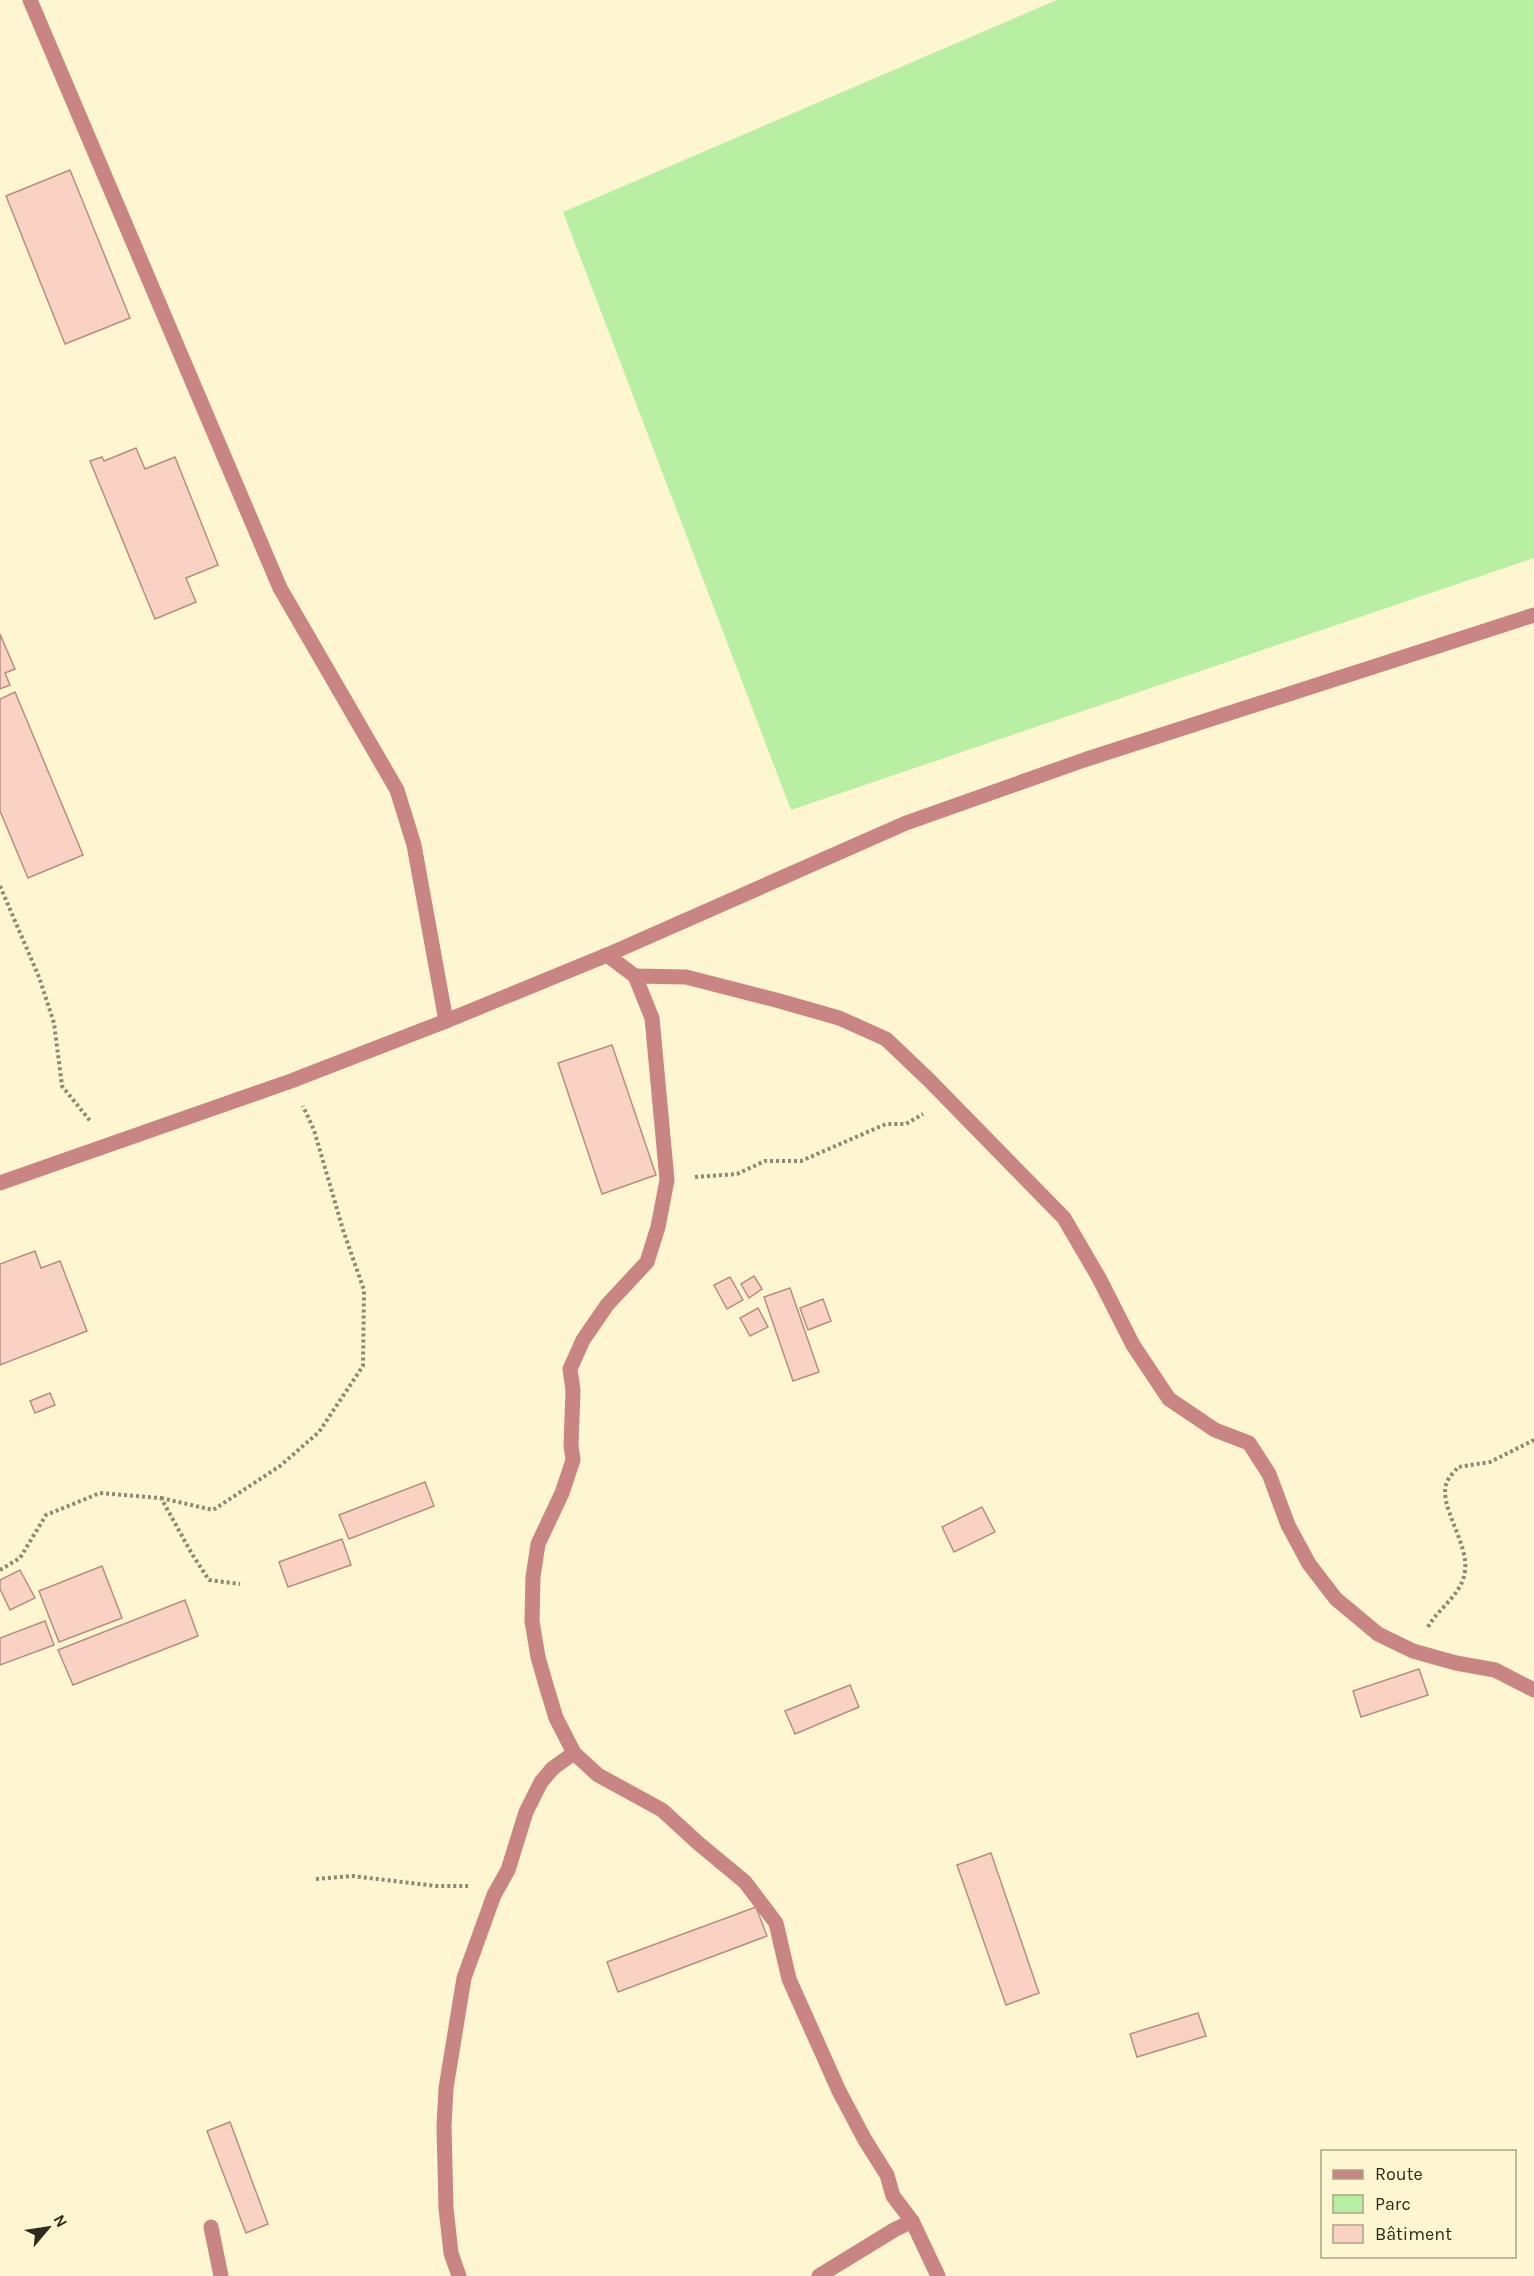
<svg xmlns="http://www.w3.org/2000/svg" width="1534" height="2276" font-family="Karla,sans-serif">
<style>
.green{fill:#b8efa3}
.building{fill:#fad2c4;stroke:#b48f82;stroke-width:1.5}
.lines{fill:none;stroke-linecap:round;stroke-linejoin:round}
.path{stroke:#8f8971;stroke-width:4;stroke-dasharray:3 3;stroke-linecap:butt}
.minor{stroke:#c98484;stroke-width:15}
.tertiary{stroke:#c98484;stroke-width:15}
</style>
<rect width="100%" height="100%" fill="#fef6d1"/>
<polygon class="green" points="1057,0 1534,0 1534,558 791,810 563,212"/>
<g class="building">
<polygon points="70,170 130,318 65,344 6,196"/>
<polygon points="136,448 145,469 175,457 218,565 186,578 196,602 155,619 90,461 102,457 104,461"/>
<polygon points="0,634 15,669 5,673 10,685 0,689"/>
<polygon points="15,692 83,855 28,878 0,811 0,699"/>
<polygon points="612,1045 656,1175 602,1194 558,1063"/>
<polygon points="35,1251 41,1268 60,1261 87,1331 0,1365 0,1264"/>
<polygon points="754,1276 762,1289 749,1298 741,1284"/>
<polygon points="730,1277 743,1300 727,1309 714,1285"/>
<polygon points="790,1288 819,1372 793,1381 764,1297"/>
<polygon points="823,1299 831,1321 808,1330 800,1308"/>
<polygon points="758,1308 768,1327 750,1336 740,1318"/>
<polygon points="50,1393 55,1405 35,1413 30,1401"/>
<polygon points="425,1482 434,1506 349,1539 339,1515"/>
<polygon points="982,1507 995,1532 954,1552 942,1527"/>
<polygon points="342,1539 351,1565 288,1587 279,1562"/>
<polygon points="102,1566 122,1618 59,1642 39,1591"/>
<polygon points="20,1570 35,1598 10,1610 0,1589 0,1580"/>
<polygon points="185,1600 198,1636 73,1685 58,1650"/>
<polygon points="45,1621 54,1645 0,1665 0,1638"/>
<polygon points="1419,1669 1428,1695 1361,1717 1353,1691"/>
<polygon points="850,1685 859,1707 795,1734 785,1711"/>
<polygon points="991,1853 1039,1993 1006,2005 957,1865"/>
<polygon points="756,1907 767,1936 618,1992 607,1962"/>
<polygon points="1198,2013 1206,2036 1137,2057 1130,2034"/>
<polygon points="230,2122 268,2224 246,2233 207,2131"/>
</g>
<g class="lines">
<g class="path">
<polyline points="0,886 39,977 54,1023 62,1086 91,1122"/>
<polyline points="695,1177 737,1174 765,1161 801,1161 886,1124 906,1124 923,1114"/>
<polyline points="161,1498 213,1510 280,1466 319,1432 363,1366 364,1290 343,1230 314,1130 303,1106"/>
<polyline points="0,1570 20,1558 46,1515 100,1493 161,1498 192,1554 209,1580 240,1584"/>
<path d="M 1428,1627 C 1439,1607 1462,1595 1465,1571 C 1469,1543 1437,1504 1447,1482 C 1449,1477 1455,1471 1458,1467 L 1490,1462 L 1534,1440"/>
<polyline points="316,1879 352,1876 436,1886 468,1886"/>
</g>
<g class="minor">
<polyline points="30,0 280,588 397,790 414,845 446,1021"/>
<polyline points="635,976 686,977 776,1000 839,1018 886,1039 929,1080 1064,1218 1099,1278 1133,1345 1169,1399 1215,1430 1249,1443 1269,1474 1288,1525 1309,1564 1336,1599 1378,1634 1413,1651 1456,1663 1495,1670 1534,1690"/>
<polyline points="574,1753 598,1775 662,1810 698,1843 745,1882 776,1923 789,1979 839,2091 865,2140 887,2175 893,2196 912,2221 938,2276"/>
<polyline points="211,2227 221,2276"/>
<polyline points="459,2276 451,2253 446,2208 444,2126 446,2088 464,1978 494,1895 508,1870 526,1812 541,1782 553,1768 574,1753 556,1718 546,1685 538,1657 532,1621 533,1577 538,1544 562,1493 573,1460 571,1445 573,1390 570,1369 583,1340 607,1305 647,1262 658,1227 667,1180 652,1018 635,976 607,955"/>
<polyline points="819,2276 894,2230 912,2221"/>
</g>
<polyline class="tertiary" points="0,1183 291,1081 446,1021 607,955 906,823 1084,760 1534,615"/>
</g>
<rect x="1321" y="2150" width="195" height="108" fill="#fef6d1" stroke="#aba489" stroke-width="1.5"/>
<rect x="1333" y="2170" width="30" height="9" fill="#c98484" stroke="#aba489" stroke-width="1.5"/>
<text x="1375" y="2180" font-size="18" fill="#2e2a1d">Route</text>
<rect x="1333" y="2195" width="30" height="18" fill="#b8efa3" stroke="#aba489" stroke-width="1.5"/>
<text x="1375" y="2210" font-size="18" fill="#2e2a1d">Parc</text>
<rect x="1333" y="2225" width="30" height="18" fill="#fad2c4" stroke="#aba489" stroke-width="1.5"/>
<text x="1375" y="2240" font-size="18" fill="#2e2a1d">Bâtiment</text>
<g transform="translate(48 2228) rotate(61)" stroke="#fef6d1" stroke-width="4.5" paint-order="stroke">
<path d="M0-4.5L10 22L0 15L-10 22Z" fill="#2e2a1d"/>
<text y="-9" font-size="16" font-weight="bold" text-anchor="middle" fill="#2e2a1d">N</text>
</g>
</svg>
